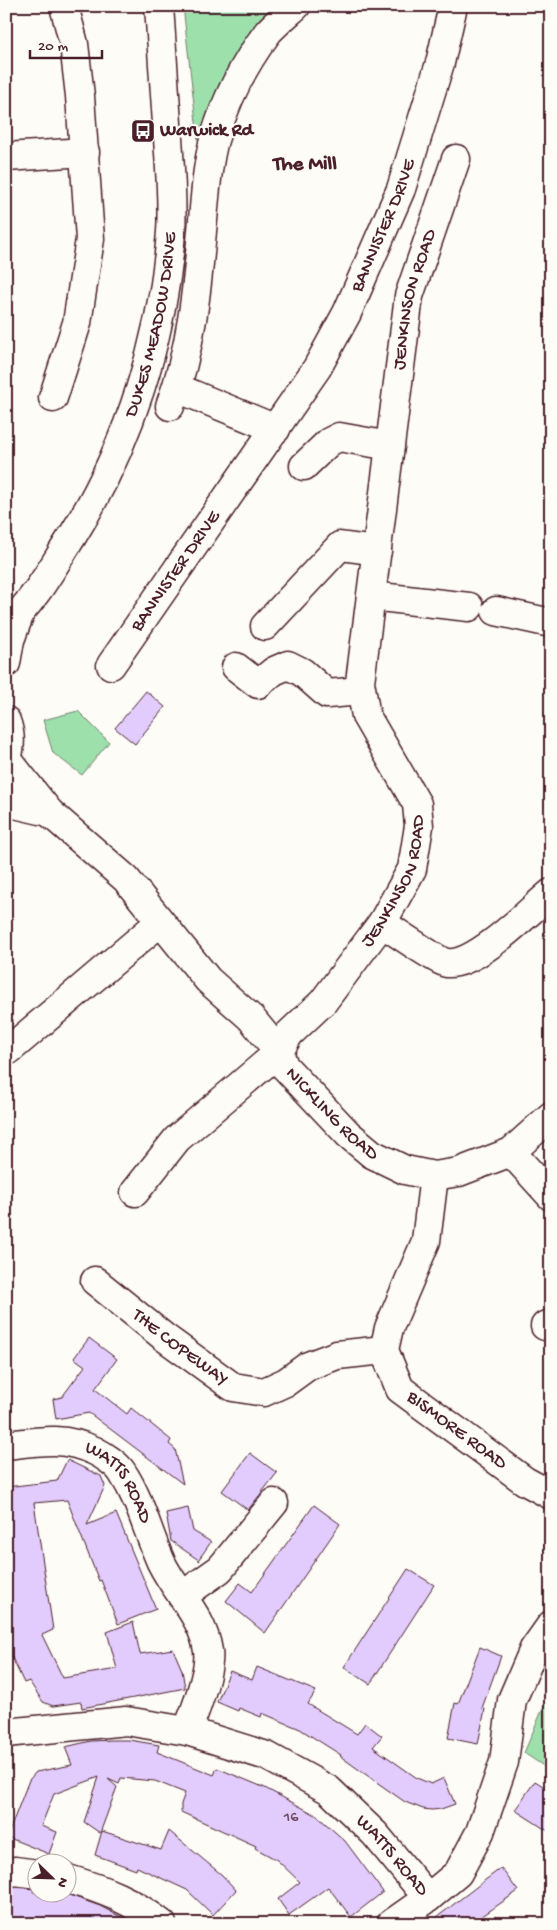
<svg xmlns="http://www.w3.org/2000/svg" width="557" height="1930" font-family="'Gochi Hand',sans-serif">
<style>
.green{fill:#9de0ac;stroke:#74806c}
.building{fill:#e2ccfd;stroke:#4a1f2b}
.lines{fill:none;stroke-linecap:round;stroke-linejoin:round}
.minor-casing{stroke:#4a1f2b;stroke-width:31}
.minor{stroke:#fdfcf7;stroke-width:28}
.labels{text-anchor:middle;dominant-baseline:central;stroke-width:4;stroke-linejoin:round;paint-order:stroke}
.number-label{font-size:16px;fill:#704a60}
.poi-label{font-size:19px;font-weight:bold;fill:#4a1f2b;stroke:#fdfcf7;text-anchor:start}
.street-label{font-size:19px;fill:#4a1f2b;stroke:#fdfcf7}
.quarter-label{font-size:21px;font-weight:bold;fill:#4a1f2b;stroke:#fdfcf7}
</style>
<rect width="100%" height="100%" fill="#fdfcf7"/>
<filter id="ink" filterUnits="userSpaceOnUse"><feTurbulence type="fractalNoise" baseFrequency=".02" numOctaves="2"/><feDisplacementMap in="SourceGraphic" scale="10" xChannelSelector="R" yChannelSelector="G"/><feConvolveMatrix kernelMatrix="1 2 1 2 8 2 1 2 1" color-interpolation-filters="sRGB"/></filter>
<g filter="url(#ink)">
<g class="green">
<polygon points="183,6 284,6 200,158"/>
<polygon points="78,711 109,742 82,775 53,753 43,720"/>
<polygon points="551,1689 551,1771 524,1753"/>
</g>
<g class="building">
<polygon points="146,691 165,707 135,744 115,728"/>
<polygon points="89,1338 117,1359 95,1389 127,1414 131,1408 171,1440 169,1444 175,1449 183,1484 89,1413 56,1419 53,1399 62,1397 85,1366 74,1358"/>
<polygon points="250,1453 277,1473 248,1510 222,1491"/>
<polygon points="67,1460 101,1476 105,1486 87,1525 116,1513 156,1609 118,1624 101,1580 99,1581 67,1500 34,1503 53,1630 42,1635 63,1678 117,1669 107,1632 133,1622 140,1654 173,1649 182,1670 185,1688 82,1708 81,1702 53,1706 43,1702 29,1681 24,1683 6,1645 6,1487 57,1481"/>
<polygon points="314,1505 340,1524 265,1633 226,1601 240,1583 252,1592"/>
<polygon points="188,1508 193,1531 211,1542 199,1559 200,1561 171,1541 166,1513"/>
<polygon points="408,1569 434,1585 370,1684 344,1667"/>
<polygon points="480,1647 501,1656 482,1708 485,1709 478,1744 448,1738 455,1703 458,1704"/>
<polygon points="257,1667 316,1691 308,1704 357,1734 365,1723 382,1736 373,1747 417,1778 431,1784 444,1778 455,1804 441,1809 432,1810 423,1809 405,1802 358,1769 340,1756 341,1755 300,1729 262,1713 261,1717 239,1708 238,1711 217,1702 230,1671 252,1680"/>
<polygon points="112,1740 129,1740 159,1745 157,1752 214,1775 217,1768 263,1787 316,1815 345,1841 383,1892 351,1917 328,1887 289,1915 278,1899 300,1882 277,1860 255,1848 256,1846 181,1812 181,1804 185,1793 155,1781 121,1778 119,1784 108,1779 117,1787 100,1833 84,1822 99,1777 54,1794 41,1826 57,1832 49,1854 7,1837 29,1780 36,1772 72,1765 65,1747 91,1741"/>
<polygon points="535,1781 551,1791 551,1833 515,1810"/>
<polygon points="102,1831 161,1850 169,1831 222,1875 236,1890 213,1915 187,1890 137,1867 136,1870 95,1855"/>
<polygon points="501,1868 518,1891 471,1924 428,1924"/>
<polygon points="16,1887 34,1889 33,1892 61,1892 100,1906 134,1924 18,1924 6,1922 6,1888"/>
</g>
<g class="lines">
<defs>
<g id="minor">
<polyline points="6,157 85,152"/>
<polyline points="177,388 276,429"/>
<polyline points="53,398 77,323 90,239 80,96 74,44 64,6"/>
<path d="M 170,406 C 191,350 197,290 202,231 C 205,201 206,169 214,140 C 225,102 244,64 268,32 C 276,23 287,14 296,6"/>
<polyline points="304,466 329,442 339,437 390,446"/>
<polyline points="371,596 469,607"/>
<polyline points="496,611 551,623"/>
<path id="s1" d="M 6,626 C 35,601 53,566 73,535 C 129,445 163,338 171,232 C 173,201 170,169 168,138 C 165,94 162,50 159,6"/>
<polyline points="265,626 340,546 377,551"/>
<polyline points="6,663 10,640 20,613"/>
<path id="s2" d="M 111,665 L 317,368 L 347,313 L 401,189 L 440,63 L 453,6"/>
<polyline points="236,667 258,684 274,671 288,665 302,672 327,694 361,691"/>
<path d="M 6,721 C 11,734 11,748 6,762"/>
<path id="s3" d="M 7,759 L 49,812 L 126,879 L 208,980 L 251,1018 L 279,1052 L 284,1066 L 348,1134 L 372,1154 L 405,1170 L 434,1176 L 459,1172 L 511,1152 L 551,1116"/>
<polyline points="6,802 49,812"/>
<path d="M 382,923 C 393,930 439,962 447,963 C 476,966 529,911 551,893"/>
<polyline points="9,1050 160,922"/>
<polyline points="511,1152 551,1196"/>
<path id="s4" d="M 434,1176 L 426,1241 L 389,1328 L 384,1350 L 400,1389 L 525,1481 L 551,1495"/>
<path id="s5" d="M 135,1192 L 177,1139 L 279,1052 L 289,1034 L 323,1002 L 382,923 L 412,869 L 419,826 L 417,804 L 366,716 L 360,682 L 409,296 L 456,159"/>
<path id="s6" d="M 95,1281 L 164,1337 L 233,1387 L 264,1392 L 286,1382 L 308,1366 L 337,1355 L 384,1350"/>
<polyline points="545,1326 551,1324"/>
<path id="s7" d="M 6,1445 C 40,1441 63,1436 95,1451 C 103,1455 117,1464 122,1472 C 141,1501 147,1531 161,1562 C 176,1593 203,1616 208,1651 C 211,1670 194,1714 187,1731"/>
<polyline points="182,1596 220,1569 274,1503"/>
<path id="s8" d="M 6,1733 L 126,1721 L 187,1731 L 267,1756 L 329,1790 L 375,1834 L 428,1898"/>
<polyline points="6,1873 15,1871 38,1874"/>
<path d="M 68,1879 C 105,1890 131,1900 162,1924"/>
<polyline points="391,1924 428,1898 458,1873 480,1832 504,1762 512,1700 534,1649 551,1625"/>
</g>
</defs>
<use href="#minor" class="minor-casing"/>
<use href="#minor" class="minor"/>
</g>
</g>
<defs>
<symbol id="bus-square" viewBox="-11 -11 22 22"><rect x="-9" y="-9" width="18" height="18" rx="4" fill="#4a1f2b" stroke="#fdfcf7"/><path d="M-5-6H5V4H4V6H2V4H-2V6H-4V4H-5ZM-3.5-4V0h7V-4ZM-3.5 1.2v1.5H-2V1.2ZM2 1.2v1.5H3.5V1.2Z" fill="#fff"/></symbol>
</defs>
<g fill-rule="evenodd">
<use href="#bus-square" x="129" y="117" width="28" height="28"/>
</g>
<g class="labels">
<g class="number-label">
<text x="291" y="1818">16</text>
</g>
<g class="poi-label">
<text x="160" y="131">Warwick Rd</text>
</g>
<g class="street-label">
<text stroke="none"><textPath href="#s2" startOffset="519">BANNISTER DRIVE</textPath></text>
<text stroke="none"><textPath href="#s5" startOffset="1018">JENKINSON ROAD</textPath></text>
<text stroke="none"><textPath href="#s1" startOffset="340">DUKES MEADOW DRIVE</textPath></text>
<text stroke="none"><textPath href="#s2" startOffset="114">BANNISTER DRIVE</textPath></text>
<text stroke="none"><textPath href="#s5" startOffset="412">JENKINSON ROAD</textPath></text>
<text stroke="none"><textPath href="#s3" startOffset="484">NICKLING ROAD</textPath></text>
<text stroke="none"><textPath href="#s6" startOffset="108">THE COPEWAY</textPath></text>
<text stroke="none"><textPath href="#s4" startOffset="295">BISMORE ROAD</textPath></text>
<text stroke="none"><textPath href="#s7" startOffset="131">WATTS ROAD</textPath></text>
<text stroke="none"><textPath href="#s8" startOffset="428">WATTS ROAD</textPath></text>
</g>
<g class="quarter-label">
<text x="305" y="165">The Mill</text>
</g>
</g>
<rect width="557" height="1930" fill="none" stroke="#fdfcf7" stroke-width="25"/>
<rect x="12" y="12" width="532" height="1905" fill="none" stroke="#4a1f2b" stroke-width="2" filter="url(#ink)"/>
<g transform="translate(52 1878) rotate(113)"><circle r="24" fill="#fdfcf7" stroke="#b5a4a5"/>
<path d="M0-4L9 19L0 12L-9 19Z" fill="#4a1f2b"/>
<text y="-8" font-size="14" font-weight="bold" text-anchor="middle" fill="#4a1f2b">N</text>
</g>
<path d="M30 50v8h72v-8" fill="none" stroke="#4a1f2b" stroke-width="2.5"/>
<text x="38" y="50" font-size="15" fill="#4a1f2b" stroke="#fdfcf7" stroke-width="4" paint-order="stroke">20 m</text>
</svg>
